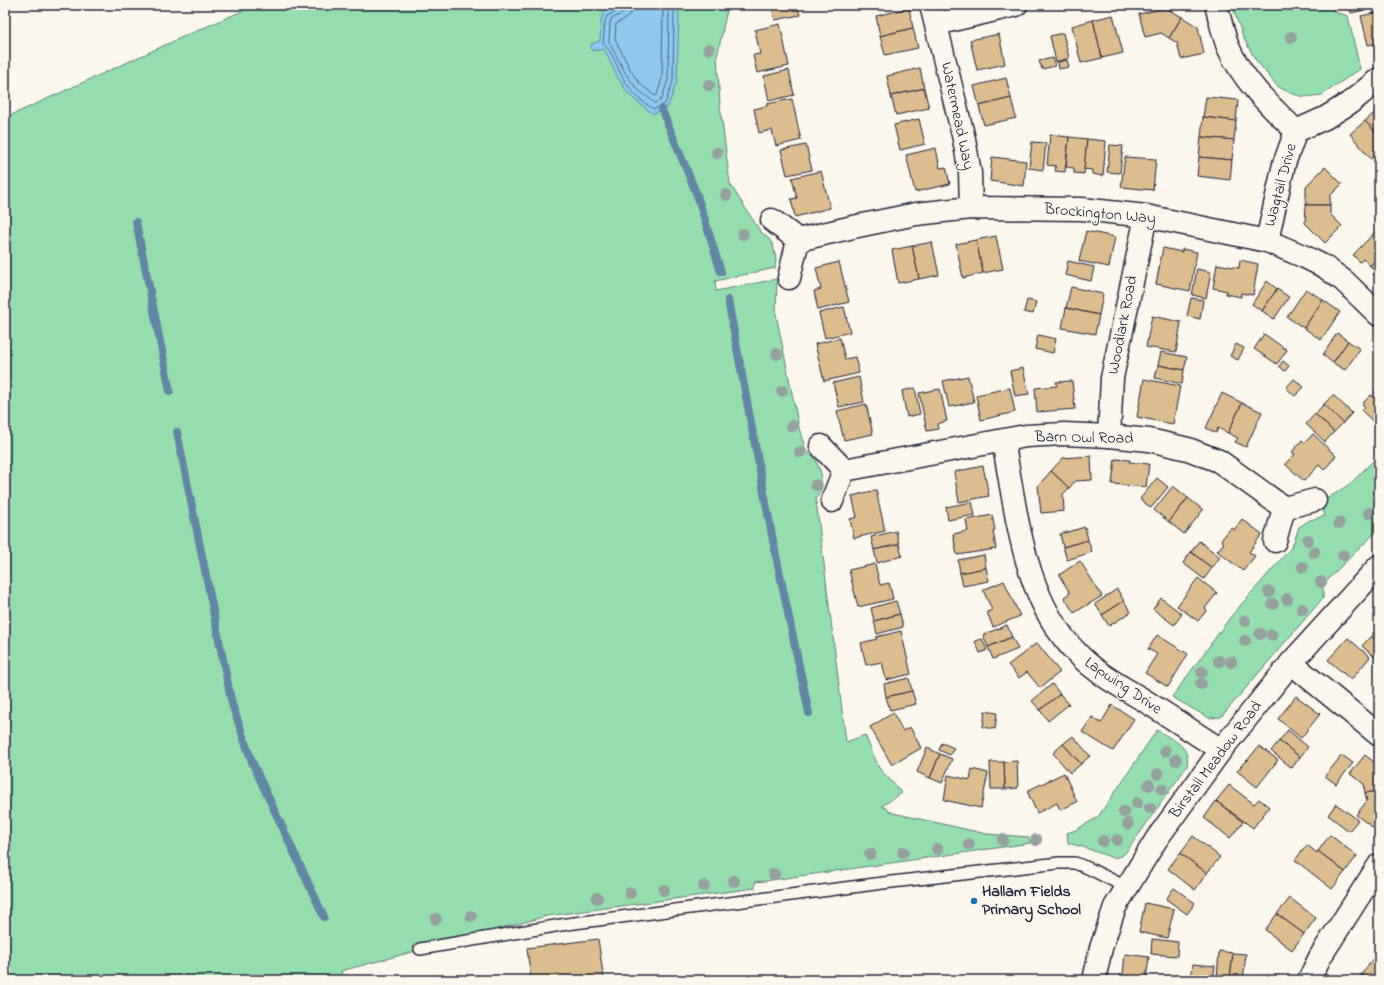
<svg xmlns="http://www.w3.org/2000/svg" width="1384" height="985" font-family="'Indie Flower',sans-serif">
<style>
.green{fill:#94deae;stroke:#5b8074}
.water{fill:#8dcaee;stroke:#6287a6}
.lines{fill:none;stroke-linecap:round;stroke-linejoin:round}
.shore{stroke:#4d6583;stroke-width:1}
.stream{stroke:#6287a6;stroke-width:8}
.building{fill:#dcbd8f;stroke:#22223b}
.lane-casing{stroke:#22223b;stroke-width:14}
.street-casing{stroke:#22223b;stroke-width:25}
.lane{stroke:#fbf7ec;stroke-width:11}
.street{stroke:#fbf7ec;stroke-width:22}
.tree{fill:#96a19e}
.poi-dot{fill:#1f6fb2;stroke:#fbf7ec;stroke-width:1.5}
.labels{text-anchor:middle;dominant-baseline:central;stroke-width:3;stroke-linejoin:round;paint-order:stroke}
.street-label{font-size:16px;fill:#22223b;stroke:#fbf7ec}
.poi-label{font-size:16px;font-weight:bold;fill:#22223b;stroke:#fbf7ec;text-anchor:start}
</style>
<rect width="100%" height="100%" fill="#fbf7ec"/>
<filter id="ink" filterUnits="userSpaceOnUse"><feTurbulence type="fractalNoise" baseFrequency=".025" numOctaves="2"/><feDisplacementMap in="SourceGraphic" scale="8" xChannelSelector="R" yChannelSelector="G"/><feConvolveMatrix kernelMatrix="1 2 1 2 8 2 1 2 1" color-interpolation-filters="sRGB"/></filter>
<g filter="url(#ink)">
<g class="green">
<polygon points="256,5 728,5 717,57 720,105 730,184 760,231 769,239 773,245 776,259 775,268 715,281 716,291 777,279 776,314 799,428 806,451 816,460 821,473 822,487 816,500 846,742 865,735 879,768 902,793 882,806 893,813 987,834 1028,837 1031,843 765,881 755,882 755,888 547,916 341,971 343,980 5,980 5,118 185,36"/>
<polygon points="1232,5 1332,5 1334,12 1348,16 1360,69 1322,95 1304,97 1290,93 1277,86 1255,59 1243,37"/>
<polygon points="1379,455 1379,529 1323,584 1323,598 1221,717 1209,718 1172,697 1232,615 1290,549 1294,542 1299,527 1310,520 1325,516 1321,503 1351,483"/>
<path d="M 1157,730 C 1172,740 1191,745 1187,766 L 1127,851 L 1122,856 L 1113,858 L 1083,847 L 1068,843 L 1067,833 L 1076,830 L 1098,817 Z"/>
</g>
<polygon class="water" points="622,5 678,5 679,10 677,81 668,107 653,114 629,95 618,78 604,49 592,51 591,44 600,41 601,20 604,12"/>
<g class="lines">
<g class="shore">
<path d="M 621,5 L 619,10 L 607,16 L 605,21 L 603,44 C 613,51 616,66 622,76 C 629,90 641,102 654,109 L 665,104 L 673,81 L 674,5"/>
<path d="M 627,5 C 626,15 618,15 611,19 L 610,23 L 609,42 L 626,74 L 636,88 L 655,103 L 661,100 L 668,80 L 669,5"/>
<path d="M 633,5 C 632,17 624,19 616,24 L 615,39 L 631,71 L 640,84 L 655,96 L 657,95 L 662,78 L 663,5"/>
</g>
<g class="stream">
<polyline points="662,110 697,195 721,272"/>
<polyline points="136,222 170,391"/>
<polyline points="728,300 774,546 809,713"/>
<polyline points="177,432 232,704 252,762 324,917"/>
</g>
</g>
<g class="building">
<polygon points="771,5 797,5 800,15 775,20"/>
<polygon points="1349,5 1379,5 1379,7 1351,13"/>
<polygon points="909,8 913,28 880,36 876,16"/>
<polygon points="1166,8 1182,17 1169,38 1161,33 1145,37 1139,14"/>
<polygon points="1379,12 1379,43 1368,45 1361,16"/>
<polygon points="1113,15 1123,53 1102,58 1093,20"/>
<polygon points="1182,17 1198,27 1204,54 1181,59 1177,43 1169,38"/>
<polygon points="1093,20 1102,58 1081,63 1072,26"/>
<polygon points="780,24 789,66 757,73 753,55 760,54 755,30"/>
<polygon points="913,28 918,48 885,55 880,36"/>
<polygon points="1063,33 1069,58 1056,62 1050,36"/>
<polygon points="999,34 1005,64 977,70 970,40"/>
<polygon points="1053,58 1055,66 1042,69 1039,61"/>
<polygon points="1067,60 1069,67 1059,69 1058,62"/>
<polygon points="920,68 924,88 891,96 887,76"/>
<polygon points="789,70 794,95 769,101 764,76"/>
<polygon points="1006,78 1011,98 979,106 974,86"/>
<polygon points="924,88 929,108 896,115 891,96"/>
<polygon points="1206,97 1238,100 1236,121 1203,117"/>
<polygon points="1011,98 1016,118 984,125 979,106"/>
<polygon points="792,99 801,140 776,146 772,130 759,133 754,109 767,106 767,104"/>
<polygon points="1379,109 1379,136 1365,121"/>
<polygon points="1203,117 1236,121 1234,140 1201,137"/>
<polygon points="919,119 925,144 900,150 894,125"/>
<polygon points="1365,121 1379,136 1379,151 1371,159 1350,134"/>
<polygon points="1050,135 1069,137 1065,172 1055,171 1056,166 1047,165"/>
<polygon points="1069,137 1087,139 1084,174 1074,173 1074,168 1066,167"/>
<polygon points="1201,137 1234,140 1232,160 1199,157"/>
<polygon points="1087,139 1106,141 1103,176 1092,174 1092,170 1084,169"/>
<polygon points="1032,142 1046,143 1043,170 1029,168"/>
<polygon points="806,145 812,170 787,175 781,150"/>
<polygon points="1110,145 1123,146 1120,173 1107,172"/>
<polygon points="936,148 940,168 946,167 950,184 915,192 906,155"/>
<polygon points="992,157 1026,161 1024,186 990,181"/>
<polygon points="1125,157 1156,159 1153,190 1121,187"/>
<polygon points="1199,157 1232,160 1230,180 1197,176"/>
<polygon points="1325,167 1342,184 1330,196 1330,205 1306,205 1306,186"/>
<polygon points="821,171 830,208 795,217 791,199 797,198 792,178"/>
<polygon points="1306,205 1330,205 1330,214 1342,226 1325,243 1305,223"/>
<polygon points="1377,230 1379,232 1379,256 1370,266 1363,259 1360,262 1353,255"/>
<polygon points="1086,231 1115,237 1109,267 1079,261"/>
<polygon points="996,236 1003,269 983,273 976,240"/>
<polygon points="976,240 983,273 963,278 956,244"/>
<polygon points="932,242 939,275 919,279 912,246"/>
<polygon points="912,246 919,279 898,283 892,250"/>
<polygon points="1163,248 1182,252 1182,249 1197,252 1190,291 1156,284"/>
<polygon points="1379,256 1379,280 1373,274 1375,271 1370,266"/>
<polygon points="1240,260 1258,264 1253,295 1241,293 1241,297 1226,294 1227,291 1213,288 1217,264 1239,268"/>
<polygon points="1068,261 1094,267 1091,281 1065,275"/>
<polygon points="839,262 849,302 818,310 814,291 821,289 816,268"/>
<polygon points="1197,269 1211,272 1206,298 1192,295"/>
<polygon points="1267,281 1277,289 1262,311 1252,304"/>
<polygon points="1071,287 1103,294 1099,315 1066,308"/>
<polygon points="1277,289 1289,297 1274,319 1262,311"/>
<polygon points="1306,289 1323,300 1304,328 1287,317"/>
<polygon points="1191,298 1203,300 1200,319 1187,316"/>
<polygon points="1027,300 1036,302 1033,314 1024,312"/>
<polygon points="1323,300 1340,312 1321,340 1304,328"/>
<polygon points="844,307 850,332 825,338 819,313"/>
<polygon points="1066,308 1099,315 1095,334 1062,328"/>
<polygon points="1152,316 1181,322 1176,352 1146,347"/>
<polygon points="1337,333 1348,341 1333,363 1323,355"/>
<polygon points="1264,334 1287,350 1277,364 1254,349"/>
<polygon points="1038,335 1056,339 1053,353 1035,349"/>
<polygon points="840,338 845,359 855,357 859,373 824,381 815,344"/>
<polygon points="1348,341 1360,349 1345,370 1333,363"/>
<polygon points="1236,344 1244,348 1238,360 1230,356"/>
<polygon points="1161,352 1187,357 1184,370 1158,365"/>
<polygon points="1283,361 1289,366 1285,371 1279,366"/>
<polygon points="1158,365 1184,370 1182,384 1155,378"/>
<polygon points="1023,368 1029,394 1015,396 1010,371"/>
<polygon points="968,376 974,402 949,407 943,381"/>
<polygon points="859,377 864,402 839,407 833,383"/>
<polygon points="1144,379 1180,386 1173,424 1137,417"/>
<polygon points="1294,379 1304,387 1295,396 1286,388"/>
<polygon points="1072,381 1075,409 1037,412 1035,388 1057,386 1056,382"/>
<polygon points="1379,387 1379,400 1375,396 1377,395 1374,392"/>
<polygon points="915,388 920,414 907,417 902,391"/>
<polygon points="1010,388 1015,412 981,420 976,395"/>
<polygon points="940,389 947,421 937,424 938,429 927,431 919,393"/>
<polygon points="1222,393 1242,403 1228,433 1218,428 1216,433 1206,428"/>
<polygon points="1333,395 1352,413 1343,423 1324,404"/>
<polygon points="1371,395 1379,400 1379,427 1361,410 1365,407 1362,404"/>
<polygon points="1242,403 1262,412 1246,447 1235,442 1238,438 1228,433"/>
<polygon points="866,404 873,434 844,440 837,411"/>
<polygon points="1324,404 1343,423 1334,432 1315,414"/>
<polygon points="1315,414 1334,432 1325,442 1306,424"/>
<polygon points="1313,434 1336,456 1324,470 1319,465 1304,481 1285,464 1295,454 1292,452 1302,440 1305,443"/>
<polygon points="1091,456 1092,480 1075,481 1069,488 1051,471 1063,458"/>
<polygon points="1115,459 1130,460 1129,462 1149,464 1146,487 1112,484"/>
<polygon points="983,466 989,496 959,502 954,472"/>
<polygon points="1051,471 1069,488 1063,494 1064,511 1041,513 1038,486"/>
<polygon points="1157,478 1168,487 1151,508 1140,499"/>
<polygon points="1173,486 1188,498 1169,522 1154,510"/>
<polygon points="876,490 885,531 854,538 850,519 857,517 852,496"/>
<polygon points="1188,498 1203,510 1184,534 1169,522"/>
<polygon points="972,502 975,515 948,520 946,507"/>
<polygon points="992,515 995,530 993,531 996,549 957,555 953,534 968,531 966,520"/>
<polygon points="1242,519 1262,534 1249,552 1255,556 1243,571 1217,551 1224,543 1221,540 1231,528 1234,530"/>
<polygon points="1085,527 1088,540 1063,547 1060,534"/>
<polygon points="896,531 899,544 874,550 871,537"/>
<polygon points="1088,540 1092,552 1067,560 1063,547"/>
<polygon points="1199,541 1220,557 1212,568 1191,552"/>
<polygon points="899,544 902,556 877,563 874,550"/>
<polygon points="1191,552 1212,568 1204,579 1183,563"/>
<polygon points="984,555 986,568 960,573 958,560"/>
<polygon points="1080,561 1102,596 1074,613 1064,597 1070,593 1059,575"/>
<polygon points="875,564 880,585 889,583 893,599 858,607 849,570"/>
<polygon points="986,568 989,581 963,586 960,573"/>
<polygon points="1198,578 1217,593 1205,608 1207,610 1198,621 1177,606"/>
<polygon points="1004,581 1020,616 993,627 987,612 992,610 983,590"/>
<polygon points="1117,589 1124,601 1102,615 1095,604"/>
<polygon points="1161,598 1182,614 1174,625 1153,609"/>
<polygon points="896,601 900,614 874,621 871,608"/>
<polygon points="1124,601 1131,612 1109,626 1102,615"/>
<polygon points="900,614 903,627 877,634 874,621"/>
<polygon points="1007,625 1012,637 988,647 983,635"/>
<polygon points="1379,626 1379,643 1371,636"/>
<polygon points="901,631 911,674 886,680 882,662 866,665 861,643 877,639 876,637"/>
<polygon points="1157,635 1188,654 1168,687 1145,673 1157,654 1148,649"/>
<polygon points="1371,636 1379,643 1379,661 1362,646"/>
<polygon points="1012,637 1018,649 993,659 988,647"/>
<polygon points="1348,638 1370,657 1351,680 1328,660"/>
<polygon points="982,639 987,650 980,653 975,641"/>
<polygon points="1037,643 1060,672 1040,688 1027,672 1019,678 1008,665"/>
<polygon points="909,678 912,691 886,697 884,684"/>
<polygon points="1052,684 1060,694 1040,710 1032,701"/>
<polygon points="912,691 916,704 890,710 886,697"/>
<polygon points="1060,694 1069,704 1048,721 1040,710"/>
<polygon points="1296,696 1320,714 1301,738 1278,719"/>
<polygon points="1112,705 1134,719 1113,751 1082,732 1092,717 1101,723"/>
<polygon points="985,711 997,713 995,729 983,727"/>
<polygon points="893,713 903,731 910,727 921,748 892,765 870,727"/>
<polygon points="1288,730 1308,747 1300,757 1279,741"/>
<polygon points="1073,736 1090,756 1081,764 1063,744"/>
<polygon points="1279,741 1300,757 1292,768 1271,751"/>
<polygon points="942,743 954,748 950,755 939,750"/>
<polygon points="1063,744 1081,764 1070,773 1053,753"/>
<polygon points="1259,746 1278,760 1257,787 1237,771 1246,760 1247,761"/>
<polygon points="927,748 940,754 930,778 917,772"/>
<polygon points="940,754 952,759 942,783 930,778"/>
<polygon points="1342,755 1353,763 1336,784 1325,776"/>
<polygon points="1365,755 1379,766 1379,791 1365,793 1364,784 1350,774"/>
<polygon points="1017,761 1018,788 1005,789 1004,762"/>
<polygon points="990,762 1004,762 1005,789 991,789"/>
<polygon points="972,769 988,773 981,808 944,800 948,775 970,780"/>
<polygon points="1064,773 1077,802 1060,810 1057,803 1037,813 1027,791"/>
<polygon points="1229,785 1254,804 1259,799 1269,807 1253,828 1216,801"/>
<polygon points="1379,791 1379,824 1375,829 1356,815 1367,801 1365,793"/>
<polygon points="1216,801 1243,822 1230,838 1204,818"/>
<polygon points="1336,804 1358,820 1349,831 1328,815"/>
<polygon points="1330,835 1357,856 1345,872 1318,851"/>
<polygon points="1193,836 1220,857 1207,873 1180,853"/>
<polygon points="1307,845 1317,853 1318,851 1345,872 1332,889 1295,860"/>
<polygon points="1180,853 1207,873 1195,890 1168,869"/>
<polygon points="1174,888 1195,903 1187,914 1166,899"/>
<polygon points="1290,898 1316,918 1304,934 1277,914"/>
<polygon points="1145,903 1174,909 1167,938 1139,932"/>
<polygon points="1277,914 1304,934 1292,950 1265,930"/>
<polygon points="598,939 604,980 531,980 527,948"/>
<polygon points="1152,939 1178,942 1177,956 1151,954"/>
<polygon points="1379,949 1379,964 1372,960"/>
<polygon points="1219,951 1233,953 1230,979 1217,978"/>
<polygon points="1233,953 1246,954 1243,980 1230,979"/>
<polygon points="1125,954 1149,957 1146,980 1120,980 1121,974 1123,974"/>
<polygon points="1372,960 1379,964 1379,980 1368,980 1361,975"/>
<polygon points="1193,964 1215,966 1213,980 1191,980"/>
<polygon points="693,975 694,980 662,980"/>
<polygon points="1361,975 1368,980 1358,980"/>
</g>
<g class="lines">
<defs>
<polyline id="lane" points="420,949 567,924 883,883 1059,863 1075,863 1088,868 1126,887"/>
<g id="street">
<polyline points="931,5 964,139 970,173 971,208"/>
<path d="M 1216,5 C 1220,19 1223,34 1228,47 C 1243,81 1270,106 1296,131"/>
<polyline points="936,24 1016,5"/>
<polyline points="772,220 798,240 789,278"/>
<polyline points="798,240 853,227 916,214 971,208 1082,209 1146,216 1267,241 1305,257 1325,267 1344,281 1379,315"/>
<polyline points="1267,241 1284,164 1296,131 1325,118 1351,102 1379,79"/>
<polyline points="1109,436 1112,378 1146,216"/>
<path d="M 1003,441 C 1017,513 1023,600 1078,654 C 1096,673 1120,686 1142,699 C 1169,716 1195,733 1221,750"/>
<polyline points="821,446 844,470 832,501"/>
<polyline points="844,470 1026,436 1064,434 1109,436 1149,440 1188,449 1219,461 1284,508"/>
<polyline points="1275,541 1284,508 1315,500"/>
<polyline points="1291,663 1379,735"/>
<polyline points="1094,980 1101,948 1115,907 1156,840 1221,750 1291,663 1379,566"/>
<polyline points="1309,980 1320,957 1379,865"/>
</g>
</defs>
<use href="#lane" class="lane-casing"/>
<use href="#street" class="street-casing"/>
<use href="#lane" class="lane"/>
<use href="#street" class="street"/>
</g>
<g class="tree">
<circle cx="1291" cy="37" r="6"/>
<circle cx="709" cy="49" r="6"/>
<circle cx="709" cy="85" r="6"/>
<circle cx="717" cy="153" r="6"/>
<circle cx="726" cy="195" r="6"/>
<circle cx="743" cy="234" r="6"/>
<circle cx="777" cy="354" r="6"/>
<circle cx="782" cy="391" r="6"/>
<circle cx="792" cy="426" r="6"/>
<circle cx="800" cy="452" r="6"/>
<circle cx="816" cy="485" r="6"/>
<circle cx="1369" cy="513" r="6"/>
<circle cx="1339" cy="523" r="6"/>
<circle cx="1308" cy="540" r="6"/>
<circle cx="1314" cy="552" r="6"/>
<circle cx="1343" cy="555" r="6"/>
<circle cx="1303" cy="567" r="6"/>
<circle cx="1321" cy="582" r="6"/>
<circle cx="1269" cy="592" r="6"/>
<circle cx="1287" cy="599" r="6"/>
<circle cx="1273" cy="604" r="6"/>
<circle cx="1302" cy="609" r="6"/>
<circle cx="1245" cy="621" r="6"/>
<circle cx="1260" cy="634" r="6"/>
<circle cx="1272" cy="635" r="6"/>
<circle cx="1245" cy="641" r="6"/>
<circle cx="1219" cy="661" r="6"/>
<circle cx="1231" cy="662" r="6"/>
<circle cx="1202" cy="672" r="6"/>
<circle cx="1201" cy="684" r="6"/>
<circle cx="1165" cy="751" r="6"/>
<circle cx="1176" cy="760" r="6"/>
<circle cx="1158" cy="774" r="6"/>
<circle cx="1149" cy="785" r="6"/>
<circle cx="1162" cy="789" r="6"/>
<circle cx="1137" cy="803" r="6"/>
<circle cx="1150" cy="808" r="6"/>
<circle cx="1124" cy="812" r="6"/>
<circle cx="1128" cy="824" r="6"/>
<circle cx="1003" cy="840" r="6"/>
<circle cx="1036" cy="840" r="6"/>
<circle cx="1117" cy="840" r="6"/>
<circle cx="1103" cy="841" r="6"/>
<circle cx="969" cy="844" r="6"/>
<circle cx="937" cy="849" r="6"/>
<circle cx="903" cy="852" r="6"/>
<circle cx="870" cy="854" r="6"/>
<circle cx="774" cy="874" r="6"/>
<circle cx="734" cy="881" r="6"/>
<circle cx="704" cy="886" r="6"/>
<circle cx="664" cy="890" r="6"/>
<circle cx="630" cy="893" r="6"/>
<circle cx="597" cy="898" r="6"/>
<circle cx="471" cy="916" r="6"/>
<circle cx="436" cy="919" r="6"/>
</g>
</g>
<circle class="poi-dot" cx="974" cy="901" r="4"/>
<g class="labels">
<g class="street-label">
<text transform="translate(957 116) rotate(78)">Watermead Way</text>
<text transform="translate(1281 185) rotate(-75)">Wagtail Drive</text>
<text transform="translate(1100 214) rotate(5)">Brockington Way</text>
<text transform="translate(1123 325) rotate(-79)">Woodlark Road</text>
<text transform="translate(1084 438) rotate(1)">Barn Owl Road</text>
<text transform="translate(1123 686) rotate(34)">Lapwing Drive</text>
<text transform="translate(1216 760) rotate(-53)">Birstall Meadow Road</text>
</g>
<g class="poi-label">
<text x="982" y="892">Hallam Fields<tspan x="982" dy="18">Primary School</tspan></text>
</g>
</g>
<rect width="1384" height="985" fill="none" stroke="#fbf7ec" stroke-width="20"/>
<rect x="10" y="10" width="1364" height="965" fill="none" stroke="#22223b" stroke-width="1.5" filter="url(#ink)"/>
</svg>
